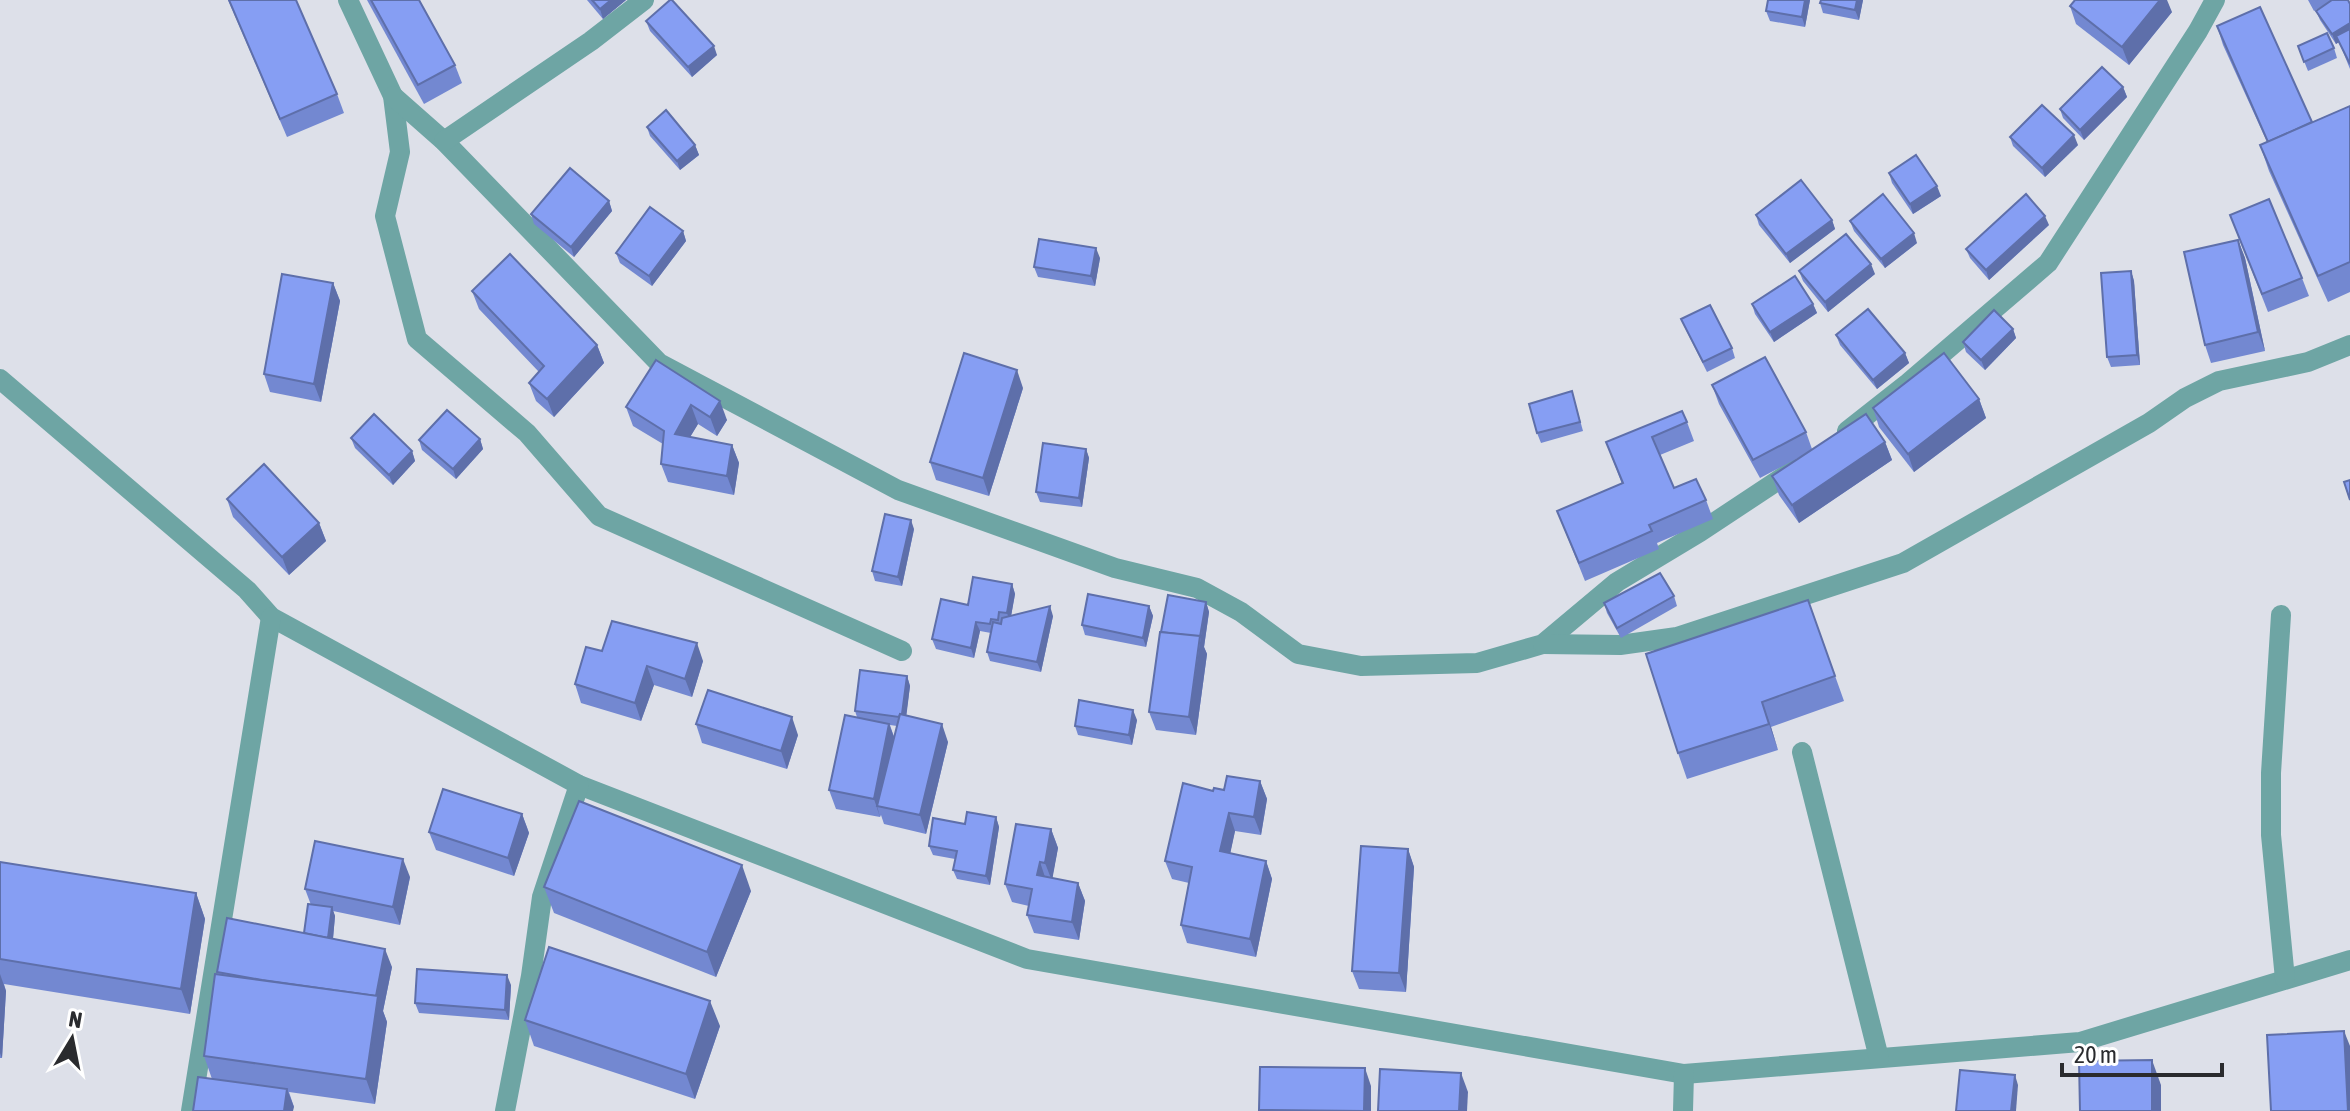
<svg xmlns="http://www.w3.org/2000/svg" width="2350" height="1111" font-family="'Asap Condensed',sans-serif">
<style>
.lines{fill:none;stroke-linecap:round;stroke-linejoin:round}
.minor{stroke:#6ea5a4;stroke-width:20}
.wall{fill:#7388d1;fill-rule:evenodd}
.shaded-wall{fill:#5e6faa}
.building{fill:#869ef3;stroke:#5e6faa;stroke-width:2}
</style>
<rect width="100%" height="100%" fill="#dde0e9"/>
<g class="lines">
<g class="minor">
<polyline points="348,0 393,96 400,152 385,216 417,339 527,433 599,516 902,651"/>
<polyline points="393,96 444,141 659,363 898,490 1115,568 1197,588 1241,612 1298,654 1361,666 1477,663 1543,644 1617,582 1700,532 1795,469"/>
<polyline points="444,141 591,41 644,0"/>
<polyline points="0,379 247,590 271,617 579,785 1027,959 1684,1074 2080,1042 2350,960"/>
<polyline points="1847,431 1908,383 2048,263 2198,31 2215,0"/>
<polyline points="2281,615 2271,773 2271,835 2285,979"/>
<polyline points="1543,644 1620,645 1677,637 1903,563 2149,423 2185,398 2219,381 2308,362 2350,345"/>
<polyline points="1802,752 1879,1058"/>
<polyline points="191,1111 271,617"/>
<polyline points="505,1111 531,976 542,897 579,785"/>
<polyline points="1683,1111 1684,1074"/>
</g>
</g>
<g class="wall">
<polygon points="228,0 296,0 337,94 344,113 287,137"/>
<polygon points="367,0 419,0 455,65 462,83 424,104"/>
<polygon points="587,0 626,0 603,19"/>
<polygon points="1810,0 1805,27 1770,21 1766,11"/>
<polygon points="1863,0 1859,20 1823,13 1820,3"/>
<polygon points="2308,0 2348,0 2350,4 2350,69 2339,42 2336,44 2320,20 2316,11 2325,5 2314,11"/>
<polygon points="2070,6 2172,12 2129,65 2076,24"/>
<polygon points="646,21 717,55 692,77 650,31"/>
<polygon points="2217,26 2312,122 2350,106 2350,292 2328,302 2269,171 2260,145 2267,142 2223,45"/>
<polygon points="2298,46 2334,48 2337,58 2308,71"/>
<polygon points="2123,87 2127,97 2084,140 2063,118 2060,109"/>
<polygon points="647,127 695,145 699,155 680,170 650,136"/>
<polygon points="2010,137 2078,145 2045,177 2013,146"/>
<polygon points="1889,173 1941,196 1913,214 1892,183"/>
<polygon points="609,201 612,211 574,257 534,224 531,214"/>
<polygon points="1756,215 1832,220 1835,229 1790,263 1759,225"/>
<polygon points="2230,215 2302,278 2309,296 2268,312"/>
<polygon points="1850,221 1917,243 1885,268 1854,231"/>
<polygon points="2049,225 1989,280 1970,258 1966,249"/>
<polygon points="683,231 686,241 652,286 620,263 616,253"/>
<polygon points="2238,240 2245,258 2265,351 2211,363 2205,345"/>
<polygon points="1100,258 1095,286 1038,277 1034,267"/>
<polygon points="1799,271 1875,274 1828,312 1803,281"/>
<polygon points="2131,271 2134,281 2140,365 2111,367 2107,357"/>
<polygon points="333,283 340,301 321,402 270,392 264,374"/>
<polygon points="472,291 597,345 604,363 554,417 536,401 529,383 539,372 479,309"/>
<polygon points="1752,304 1813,304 1817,313 1774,342 1755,314"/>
<polygon points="1681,319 1732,348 1735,358 1707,372 1685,328"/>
<polygon points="2013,329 2016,338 1985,370 1966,352 1963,342"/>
<polygon points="1836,335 1905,353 1909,363 1877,389 1840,345"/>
<polygon points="656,360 727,420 717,436 698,424 690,437 732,445 739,463 734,495 668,482 661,464 663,444 633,426 626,407"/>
<polygon points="1712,385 1806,432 1812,449 1885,442 1892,460 1799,523 1779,495 1772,476 1806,454 1760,478 1719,404"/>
<polygon points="1023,388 989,496 936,480 930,462"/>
<polygon points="1572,391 1583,431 1541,443 1537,433"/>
<polygon points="1979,399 1986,418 1914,472 1879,427 1873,408"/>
<polygon points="1687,422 1694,441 1660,455 1674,488 1706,500 1713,519 1657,543 1659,549 1585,581 1557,511 1622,484 1606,442"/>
<polygon points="351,438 412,451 415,461 393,485 355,448"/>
<polygon points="480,439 483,449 456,479 422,450 419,440"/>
<polygon points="1086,449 1089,458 1082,507 1040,502 1036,492"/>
<polygon points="227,499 319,523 326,541 289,575 233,517"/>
<polygon points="914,529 902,586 875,581 872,571"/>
<polygon points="1012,584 1015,594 1011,616 1053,616 1041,672 990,661 987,652 991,633 980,631 974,658 936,649 932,639 968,605"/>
<polygon points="1674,596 1677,606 1621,638 1607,613 1604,603"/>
<polygon points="1808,600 1844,701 1771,727 1778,750 1687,779 1678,753"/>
<polygon points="1206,602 1209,612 1204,647 1207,654 1196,735 1156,730 1149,712 1161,632"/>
<polygon points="1149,606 1153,616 1146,647 1085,635 1082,625"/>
<polygon points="602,651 703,661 692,697 654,685 641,721 581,703 575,684"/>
<path d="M 907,676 L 910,686 L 906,715 L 948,742 L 926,834 L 884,824 L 881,815 L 880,817 L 836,809 L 829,790 L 857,717 L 855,711 ZM 890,725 L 897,726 L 894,737 Z"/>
<polygon points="1137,720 1132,745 1078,735 1075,726"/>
<polygon points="696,724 798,735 787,769 702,743"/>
<polygon points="1260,781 1267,799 1261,835 1235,831 1230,853 1266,861 1272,879 1256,957 1187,943 1181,925 1189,883 1172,879 1165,861 1213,791 1224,790"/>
<polygon points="522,814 529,833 514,876 436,850 429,832"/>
<polygon points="996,817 999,827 990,885 957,879 953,870 955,859 933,855 929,846 965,824"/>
<polygon points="1051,829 1058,848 1052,878 1078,883 1085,901 1079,940 1034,933 1027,915 1029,906 1012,902 1005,884"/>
<polygon points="1408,849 1414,867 1406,992 1359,989 1352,971"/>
<polygon points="0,862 196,893 205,919 190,1014 4,984 6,991 2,1058 0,1058"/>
<polygon points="410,877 400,925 333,911 335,916 333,938 392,967 383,1011 387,1022 375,1104 289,1092 294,1107 212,1079 204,1056 218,974 217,972 304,933 311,905 305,889"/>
<polygon points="544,887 751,891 716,977 554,913"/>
<polygon points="511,985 509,1020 419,1013 415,1003"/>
<polygon points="525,1020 720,1026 695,1099 534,1046"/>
</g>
<g class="shaded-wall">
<polygon points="611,0 626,0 603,19 600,9"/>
<polygon points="1805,0 1810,0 1805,27 1802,17"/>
<polygon points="1857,0 1863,0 1859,20 1855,10"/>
<polygon points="2160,0 2167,0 2172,12 2129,65 2122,47"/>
<polygon points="2350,23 2350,35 2336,36 2339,42 2336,44 2332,34"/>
<polygon points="714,46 717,55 692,77 688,67"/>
<polygon points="2123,87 2127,97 2084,140 2080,130"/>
<polygon points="2074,135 2078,145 2045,177 2042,168"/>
<polygon points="695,145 699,155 680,170 677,161"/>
<polygon points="1937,186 1941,196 1913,214 1910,204"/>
<polygon points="609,201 612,211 574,257 571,247"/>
<polygon points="2045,216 2049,225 1989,280 1986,270"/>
<polygon points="1832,220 1835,229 1790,263 1786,254"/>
<polygon points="683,231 686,241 652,286 649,276"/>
<polygon points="1914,233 1917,243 1885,268 1881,259"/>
<polygon points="2238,240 2245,258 2265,351 2258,332"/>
<polygon points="1096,248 1100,258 1095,286 1091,276"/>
<polygon points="1871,264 1875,274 1828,312 1825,302"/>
<polygon points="2131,271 2134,281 2140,365 2137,355"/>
<polygon points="333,283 340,301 321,402 314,384"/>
<polygon points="1813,304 1817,313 1774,342 1770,332"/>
<polygon points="2013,329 2016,338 1985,370 1981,360"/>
<polygon points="597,345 604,363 554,417 547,399"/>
<polygon points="1905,353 1909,363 1877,389 1873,380"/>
<polygon points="1017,370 1023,388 989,496 983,478"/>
<polygon points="1979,399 1986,418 1914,472 1908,454"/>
<polygon points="720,401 727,420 717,436 710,417"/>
<polygon points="691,405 698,424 681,452 675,434"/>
<polygon points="480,439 483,449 456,479 453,469"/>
<polygon points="1885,442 1892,460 1799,523 1792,505"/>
<polygon points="732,445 739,463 734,495 727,476"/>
<polygon points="1086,449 1089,458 1082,507 1079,498"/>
<polygon points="412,451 415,461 393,485 389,475"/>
<polygon points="911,520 914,529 902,586 898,577"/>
<polygon points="319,523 326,541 289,575 282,557"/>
<polygon points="1012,584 1015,594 1010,622 1007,613"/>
<polygon points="1206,602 1209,612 1204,647 1207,654 1196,735 1189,717"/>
<polygon points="1050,606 1053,616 1041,672 1037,662"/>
<polygon points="1149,606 1153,616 1146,647 1143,638"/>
<polygon points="976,622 980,631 974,658 971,648"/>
<polygon points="697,643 703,661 692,697 685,679"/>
<polygon points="647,666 654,685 641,721 635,703"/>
<polygon points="907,676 910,686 905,727 901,717"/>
<polygon points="1762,702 1771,727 1778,750 1769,724"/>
<polygon points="1133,710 1137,720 1132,745 1129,735"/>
<polygon points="792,717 798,735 787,769 781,751"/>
<polygon points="889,724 896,742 877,806 880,817 874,799"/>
<polygon points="942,724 948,742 926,834 920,815"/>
<polygon points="1260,781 1267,799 1261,835 1254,817"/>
<polygon points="1229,813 1235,831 1227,869 1220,851"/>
<polygon points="522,814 529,833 514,876 508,858"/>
<polygon points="996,817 999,827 990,885 986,876"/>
<polygon points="1051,829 1058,848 1052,881 1045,863"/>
<polygon points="1408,849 1414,867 1406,992 1399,973"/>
<polygon points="403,859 410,877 400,925 393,907"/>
<polygon points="1266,861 1272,879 1256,957 1250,939"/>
<polygon points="1040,862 1046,880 1037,875"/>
<polygon points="742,865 751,891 716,977 707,952"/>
<polygon points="1078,883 1085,901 1079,940 1072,922"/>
<polygon points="196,893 205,919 190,1014 181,989"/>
<polygon points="332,907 335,916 332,950 328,940"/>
<polygon points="385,949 392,967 383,1011 387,1022 375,1104 366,1079 375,1002"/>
<polygon points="0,974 6,991 2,1058 0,1053"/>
<polygon points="507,975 511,985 509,1020 505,1010"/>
<polygon points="710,1001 720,1026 695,1099 686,1074"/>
<polygon points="2344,1031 2350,1046 2350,1111 2348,1111"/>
<polygon points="2152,1060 2161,1085 2161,1111 2152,1111"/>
<polygon points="1365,1068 1371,1086 1371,1111 1364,1111"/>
<polygon points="1461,1073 1468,1092 1467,1111 1459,1111"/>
<polygon points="2015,1075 2018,1085 2016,1111 2011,1111"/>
<polygon points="287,1089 294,1107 293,1111 284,1111"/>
</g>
<g class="building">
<polygon points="229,0 296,0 337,94 280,119"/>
<polygon points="371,0 419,0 455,65 418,85"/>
<polygon points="592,0 611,0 600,9"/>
<polygon points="670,0 672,0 714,46 688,67 646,21"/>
<polygon points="1768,0 1805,0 1802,17 1766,11"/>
<polygon points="1821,0 1857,0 1855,10 1820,3"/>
<polygon points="2075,0 2160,0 2122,47 2070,6"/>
<polygon points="2332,0 2348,0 2350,4 2350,23 2332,34 2316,11"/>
<polygon points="2260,7 2312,122 2268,142 2217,26"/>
<polygon points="2350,29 2350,64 2336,36"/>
<polygon points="2327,33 2334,48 2304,62 2298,46"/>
<polygon points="2102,67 2123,87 2080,130 2060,109"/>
<polygon points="2042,105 2074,135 2042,168 2010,137"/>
<polygon points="2350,106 2350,262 2318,276 2260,145"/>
<polygon points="666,110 695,145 677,161 647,127"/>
<polygon points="1916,155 1937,186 1910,204 1889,173"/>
<polygon points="570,168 609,201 571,247 531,214"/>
<polygon points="1801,180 1832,220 1786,254 1756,215"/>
<polygon points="1883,194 1914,233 1881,259 1850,221"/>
<polygon points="2026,194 2045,216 1986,270 1966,249"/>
<polygon points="2269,199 2302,278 2262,294 2230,215"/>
<polygon points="650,207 683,231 649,276 616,253"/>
<polygon points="1846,234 1871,264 1825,302 1799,271"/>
<polygon points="1039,239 1096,248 1091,276 1034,267"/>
<polygon points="2238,240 2258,332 2205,345 2184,252"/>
<polygon points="510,254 597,345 547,399 529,383 544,366 472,291"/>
<polygon points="2131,271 2137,355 2107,357 2101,273"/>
<polygon points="282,274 333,283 314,384 264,374"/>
<polygon points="1795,276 1813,304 1770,332 1752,304"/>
<polygon points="1710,305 1732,348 1703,362 1681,319"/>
<polygon points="1868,309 1905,353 1873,380 1836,335"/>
<polygon points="1994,310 2013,329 1981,360 1963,342"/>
<polygon points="964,353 1017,370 983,478 930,462"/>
<polygon points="1944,353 1979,399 1908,454 1873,408"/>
<polygon points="1765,357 1806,432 1753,460 1712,385"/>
<polygon points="656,360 720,401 710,417 691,405 675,434 732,445 727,476 661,464 664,431 626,407"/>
<polygon points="1572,391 1580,422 1537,433 1529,404"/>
<polygon points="447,410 480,439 453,469 419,440"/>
<polygon points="1682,411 1687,422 1652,437 1674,488 1696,479 1706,500 1649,525 1652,531 1579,563 1557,511 1623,483 1606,442"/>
<polygon points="374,414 412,451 389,475 351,438"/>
<polygon points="1866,414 1885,442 1792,505 1772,476"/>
<polygon points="1043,443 1086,449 1079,498 1036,492"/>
<polygon points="264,464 319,523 282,557 227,499"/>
<polygon points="2350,480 2350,500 2344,482"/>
<polygon points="885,514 911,520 898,577 872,571"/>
<polygon points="1660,573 1674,596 1617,628 1604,603"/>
<polygon points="973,577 1012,584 1007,613 999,612 998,620 991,619 990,624 976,622 971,648 932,639 941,599 968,605"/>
<polygon points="1088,594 1149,606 1143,638 1082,625"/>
<polygon points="1168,595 1206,602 1200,637 1161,632"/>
<polygon points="1808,600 1835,676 1762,702 1769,724 1678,753 1646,654"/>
<polygon points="1050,606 1037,662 987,652 993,622 1001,624 1002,618"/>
<polygon points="612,621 697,643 685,679 647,666 635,703 575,684 586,647 602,651"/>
<polygon points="1160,632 1200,636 1189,717 1149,712"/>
<polygon points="860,670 907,676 902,714 900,714 899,717 855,711"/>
<polygon points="708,690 792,717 781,751 696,724"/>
<polygon points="1079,700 1133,710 1129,735 1075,726"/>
<polygon points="900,714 942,724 920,815 877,806"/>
<polygon points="845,715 889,724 874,799 829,790"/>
<polygon points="1227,776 1260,781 1254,817 1229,813 1220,851 1266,861 1250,939 1181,925 1192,867 1165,861 1183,783 1213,791 1214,788 1224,790"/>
<polygon points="443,789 522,814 508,858 429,832"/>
<polygon points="579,801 742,865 707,952 544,887"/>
<polygon points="967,812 996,817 986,876 953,870 957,851 929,846 933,818 965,824"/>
<polygon points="1016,824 1051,829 1045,863 1040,862 1037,875 1078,883 1072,922 1027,915 1032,889 1005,884"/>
<polygon points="315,841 403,859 393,907 305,889"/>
<polygon points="1361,846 1408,849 1399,973 1352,971"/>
<polygon points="0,862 196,893 181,989 0,959"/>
<polygon points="308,904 332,907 328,938 304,933"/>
<polygon points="227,918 385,949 376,996 262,980 217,972"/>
<polygon points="549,947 710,1001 686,1074 525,1020"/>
<polygon points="417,969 507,975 505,1010 415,1003"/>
<polygon points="215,974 378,996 366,1079 204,1056"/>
<polygon points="2344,1031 2348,1111 2271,1111 2267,1035"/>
<polygon points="2152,1060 2152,1111 2080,1111 2079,1061"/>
<polygon points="1260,1067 1365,1068 1364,1111 1259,1110"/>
<polygon points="1380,1069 1461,1073 1459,1111 1378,1111"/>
<polygon points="1960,1070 2015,1075 2011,1111 1956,1111"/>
<polygon points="198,1077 287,1089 284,1111 193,1111"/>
</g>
<g transform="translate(72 1039) rotate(10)" stroke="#ffffff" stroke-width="6" paint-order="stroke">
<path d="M0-6L14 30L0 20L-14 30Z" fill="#2a2b2e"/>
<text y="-12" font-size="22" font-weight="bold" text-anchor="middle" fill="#2a2b2e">N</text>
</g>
<path d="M2062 1063v12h160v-12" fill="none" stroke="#2a2b2e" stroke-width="4"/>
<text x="2074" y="1063" font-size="24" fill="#2a2b2e" stroke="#ffffff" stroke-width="6" paint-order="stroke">20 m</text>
</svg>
